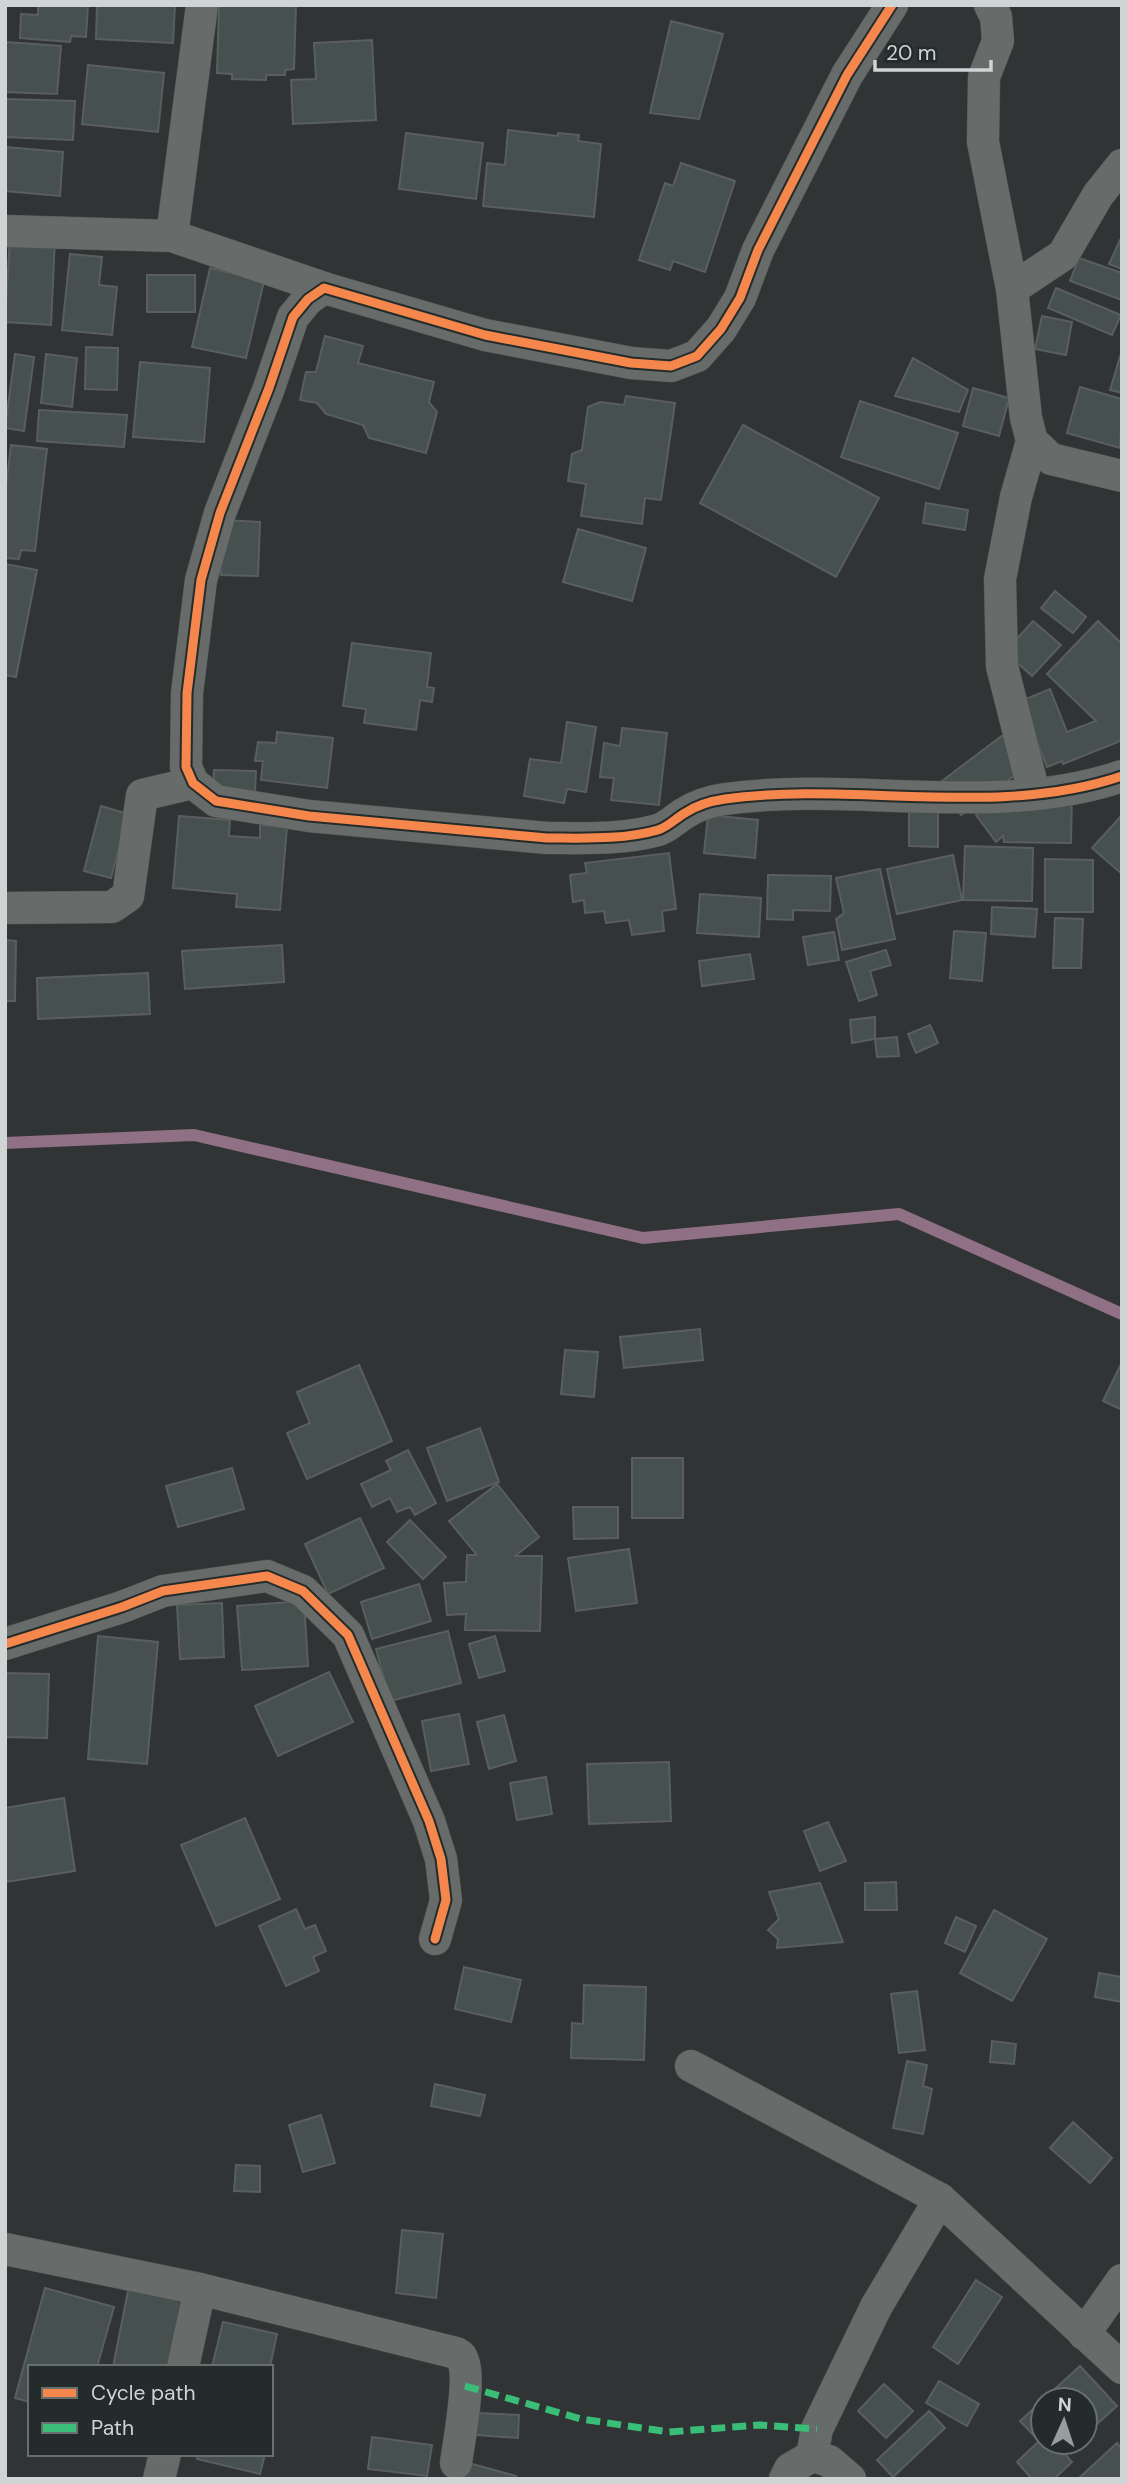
<svg xmlns="http://www.w3.org/2000/svg" width="1127" height="2484" font-family="'DM Sans',sans-serif">
<style>
.lines{fill:none;stroke-linecap:round;stroke-linejoin:round}
.stream{stroke:#8f7084;stroke-width:12}
.building{fill:#45504f;stroke:#5a5e5e;stroke-width:2}
.street-casing{stroke:#4c5050;stroke-width:33}
.street{stroke:#676b6a;stroke-width:32}
.quiet{stroke:#3abd76;stroke-width:7;stroke-dasharray:14 7;stroke-linecap:butt}
.cycleway-casing{stroke:#242c2b;stroke-width:13}
.cycleway{stroke:#f5874c;stroke-width:9}
</style>
<rect width="100%" height="100%" fill="#303434"/>
<g class="lines">
<polyline class="stream" points="5,1143 194,1135 643,1238 899,1214 1122,1314"/>
</g>
<g class="building">
<polygon points="38,5 88,5 86,37 71,36 70,42 20,38 21,14 38,15"/>
<polygon points="97,5 175,5 173,43 96,39"/>
<polygon points="219,5 296,5 294,69 285,70 285,75 266,75 266,80 232,79 232,74 217,73"/>
<polygon points="671,21 723,34 699,119 650,113"/>
<polygon points="372,40 376,120 293,124 291,80 316,79 314,43"/>
<polygon points="6,42 61,46 57,94 5,92"/>
<polygon points="88,65 164,73 158,132 82,124"/>
<polygon points="5,99 75,101 73,140 5,137"/>
<polygon points="508,130 558,136 558,133 579,135 578,141 601,144 594,217 483,206 487,163 505,165"/>
<polygon points="406,133 483,143 476,199 399,189"/>
<polygon points="5,147 63,152 60,196 5,191"/>
<polygon points="681,163 735,181 705,272 673,261 670,270 639,260 665,183 673,186"/>
<polygon points="10,237 55,239 51,325 5,322"/>
<polygon points="1120,240 1122,241 1122,269 1109,264"/>
<polygon points="70,254 102,257 99,285 117,287 112,335 62,330"/>
<polygon points="1079,258 1122,273 1122,300 1070,281"/>
<polygon points="210,268 264,281 246,358 192,347"/>
<rect x="147" y="275" width="48" height="37"/>
<polygon points="1056,288 1121,315 1112,335 1048,308"/>
<polygon points="1042,316 1072,322 1066,355 1035,349"/>
<polygon points="325,336 363,346 358,363 434,382 429,402 437,412 426,453 369,438 363,425 326,414 317,403 300,400 306,372 316,372"/>
<polygon points="86,347 118,348 117,390 85,389"/>
<polygon points="1122,350 1122,393 1110,390"/>
<polygon points="15,354 34,357 24,431 5,428"/>
<polygon points="46,354 77,358 72,407 41,403"/>
<polygon points="913,358 968,390 959,412 895,396"/>
<polygon points="140,362 210,368 204,442 133,437"/>
<polygon points="1080,387 1122,399 1120,448 1067,433"/>
<polygon points="973,388 1009,398 999,436 963,426"/>
<polygon points="626,396 675,403 661,500 645,498 642,524 581,516 586,484 568,481 572,454 582,450 588,407 600,402 624,405"/>
<polygon points="860,401 958,433 939,489 841,457"/>
<polygon points="39,410 127,415 124,447 37,441"/>
<polygon points="743,425 879,498 836,577 700,503"/>
<polygon points="11,445 47,449 35,551 21,550 19,559 5,558 5,495"/>
<polygon points="926,503 968,510 965,530 923,523"/>
<polygon points="223,520 260,522 258,576 221,575"/>
<polygon points="578,529 646,548 632,601 563,582"/>
<polygon points="5,564 37,570 16,677 5,675"/>
<polygon points="1055,591 1086,617 1073,633 1041,608"/>
<polygon points="1033,621 1061,645 1032,676 1005,652"/>
<polygon points="1098,621 1122,644 1122,738 1118,742 1063,764 1062,761 1047,767 1021,701 1050,689 1067,732 1096,721 1047,674"/>
<polygon points="352,643 431,653 427,687 434,688 432,702 420,700 416,730 364,723 366,709 343,706"/>
<polygon points="567,722 596,727 586,792 567,789 564,803 524,796 530,759 561,763"/>
<polygon points="622,728 667,733 659,805 611,800 614,778 600,777 604,743 620,746"/>
<polygon points="1011,729 1035,760 961,815 938,784"/>
<polygon points="277,732 333,738 327,788 261,780 263,761 255,761 258,742 276,743"/>
<polygon points="214,770 256,771 255,792 213,791"/>
<polygon points="1072,792 1071,843 1004,842 1003,836 996,842 976,815 1002,797"/>
<polygon points="101,806 128,814 111,878 84,871"/>
<polygon points="909,809 938,809 938,847 909,846"/>
<polygon points="708,815 758,820 755,858 704,853"/>
<polygon points="1122,815 1122,874 1092,848"/>
<polygon points="179,816 230,820 229,836 260,838 260,825 287,827 280,910 236,907 237,894 173,888"/>
<polygon points="965,846 1033,848 1032,901 963,900"/>
<polygon points="669,853 676,909 662,911 664,931 632,935 629,920 606,923 604,911 585,913 584,900 573,902 570,875 587,873 585,863"/>
<polygon points="953,855 962,900 897,914 887,869"/>
<polygon points="1045,859 1093,860 1093,912 1045,912"/>
<polygon points="880,869 895,939 842,950 836,919 844,913 836,878"/>
<polygon points="768,875 831,876 830,911 793,910 793,920 767,919"/>
<polygon points="700,894 761,898 759,937 697,933"/>
<polygon points="992,907 1037,909 1035,937 991,934"/>
<polygon points="1055,918 1083,919 1081,968 1053,968"/>
<polygon points="954,931 986,933 982,981 950,978"/>
<polygon points="834,932 839,960 808,965 803,937"/>
<polygon points="5,940 16,941 15,1001 5,1001"/>
<polygon points="282,945 284,982 185,989 182,951"/>
<polygon points="886,950 891,965 870,971 877,995 859,1001 846,962"/>
<polygon points="750,954 754,979 702,986 699,961"/>
<polygon points="148,973 150,1014 38,1019 37,978"/>
<polygon points="875,1017 875,1039 852,1043 850,1020"/>
<polygon points="930,1025 938,1043 916,1053 908,1034"/>
<polygon points="897,1037 899,1056 877,1057 875,1039"/>
<polygon points="700,1329 703,1360 624,1368 620,1337"/>
<polygon points="565,1350 598,1352 594,1397 561,1394"/>
<polygon points="1122,1362 1122,1410 1103,1401"/>
<polygon points="359,1365 392,1441 307,1479 287,1433 310,1423 297,1392"/>
<polygon points="480,1428 499,1482 447,1501 427,1448"/>
<polygon points="408,1450 436,1503 415,1515 410,1507 397,1512 390,1498 372,1507 361,1484 391,1470 386,1461"/>
<rect x="632" y="1458" width="51" height="60"/>
<polygon points="232,1468 244,1509 178,1527 166,1486"/>
<polygon points="497,1484 539,1537 515,1556 542,1556 540,1631 465,1630 466,1614 447,1615 444,1583 466,1582 467,1555 477,1555 449,1521"/>
<polygon points="573,1507 618,1507 618,1538 574,1539"/>
<polygon points="360,1518 384,1568 328,1594 305,1544"/>
<polygon points="410,1520 446,1557 423,1579 387,1542"/>
<polygon points="629,1549 637,1603 576,1611 568,1558"/>
<polygon points="419,1584 431,1621 372,1639 361,1602"/>
<polygon points="304,1601 308,1666 242,1670 237,1606"/>
<polygon points="222,1603 224,1657 180,1659 177,1605"/>
<polygon points="448,1631 461,1683 390,1701 376,1649"/>
<polygon points="98,1636 158,1642 147,1764 88,1759"/>
<polygon points="495,1636 505,1671 479,1678 469,1644"/>
<polygon points="329,1672 353,1722 278,1756 255,1706"/>
<polygon points="5,1673 49,1674 47,1738 5,1737"/>
<polygon points="459,1714 469,1764 431,1771 422,1721"/>
<polygon points="504,1715 516,1761 489,1769 477,1722"/>
<polygon points="669,1762 671,1821 589,1824 587,1764"/>
<polygon points="546,1777 552,1814 517,1820 510,1783"/>
<polygon points="64,1798 75,1871 5,1882 5,1808"/>
<polygon points="245,1818 280,1899 216,1926 181,1845"/>
<polygon points="828,1822 846,1861 820,1871 804,1831"/>
<polygon points="896,1882 897,1910 865,1910 865,1883"/>
<polygon points="820,1883 843,1942 777,1948 778,1939 768,1930 779,1919 769,1892"/>
<polygon points="296,1909 305,1929 315,1925 326,1951 313,1957 319,1971 286,1986 259,1926"/>
<polygon points="994,1910 1047,1939 1012,2001 960,1973"/>
<polygon points="956,1917 976,1926 965,1952 945,1943"/>
<polygon points="464,1967 521,1980 511,2022 455,2009"/>
<polygon points="1099,1973 1122,1977 1122,2002 1095,1997"/>
<polygon points="584,1985 646,1987 644,2060 571,2058 572,2023 583,2024"/>
<polygon points="917,1991 925,2050 899,2053 891,1994"/>
<polygon points="992,2041 1016,2044 1014,2064 990,2062"/>
<polygon points="907,2061 927,2065 923,2086 932,2089 923,2134 893,2128"/>
<polygon points="435,2084 485,2095 480,2116 431,2106"/>
<polygon points="321,2115 335,2163 303,2172 289,2125"/>
<polygon points="1073,2122 1112,2158 1090,2183 1050,2148"/>
<polygon points="236,2165 260,2166 260,2192 234,2191"/>
<polygon points="402,2230 443,2234 436,2298 396,2293"/>
<polygon points="976,2280 1002,2297 958,2364 933,2347"/>
<polygon points="129,2286 187,2298 173,2367 113,2367"/>
<polygon points="45,2288 114,2307 97,2367 30,2367 30,2402 15,2398"/>
<polygon points="223,2322 277,2334 270,2367 212,2367"/>
<polygon points="1080,2366 1117,2406 1085,2435 1085,2400 1043,2400 1043,2442 1078,2442 1065,2454 1072,2462 1054,2479 1032,2479 1017,2462 1039,2441 1020,2421"/>
<polygon points="939,2381 979,2404 967,2426 926,2403"/>
<polygon points="884,2384 913,2411 886,2438 858,2411"/>
<polygon points="929,2411 945,2428 893,2477 877,2460"/>
<polygon points="477,2413 519,2415 518,2438 476,2435"/>
<polygon points="372,2437 432,2445 427,2476 368,2469"/>
<polygon points="1117,2443 1122,2449 1122,2479 1078,2479"/>
<polygon points="198,2454 265,2454 260,2474 197,2459"/>
<polygon points="465,2462 516,2476 515,2479 460,2479"/>
</g>
<g class="lines">
<defs>
<g id="street">
<path d="M 892,5 L 847,75 L 758,250 L 740,298 L 721,329 L 697,356 L 671,366 L 631,363 L 485,335 L 324,288 L 308,299 L 293,317 L 269,388 L 220,513 L 201,580 L 187,693 L 186,767 L 193,783 L 216,801 L 309,816 L 547,838 C 583,838 623,840 658,830 C 668,827 676,818 685,813 C 697,805 711,801 725,799 C 855,781 996,819 1122,776"/>
<polyline points="990,5 996,17 998,41 984,77 983,142 1012,289 1026,418 1032,441 1051,459 1122,476"/>
<polyline points="5,231 172,236 324,288"/>
<polyline points="172,236 202,5"/>
<polyline points="1012,289 1063,255 1098,195 1122,165"/>
<polyline points="1032,441 1016,497 1000,579 1002,666 1034,793"/>
<polyline points="5,908 112,907 128,896 142,795 193,783"/>
<polyline points="5,1644 122,1607 163,1591 267,1576 303,1591 348,1635 429,1821 441,1859 446,1900 435,1939"/>
<polyline points="691,2066 940,2199 1122,2368"/>
<path d="M 5,2249 L 200,2289 L 456,2353 C 461,2356 461,2355 463,2361 C 471,2379 459,2441 456,2463"/>
<polyline points="1084,2334 1122,2280"/>
<polyline points="183,2367 200,2289"/>
<polyline points="812,2456 817,2429 876,2307 940,2199"/>
<polyline points="159,2479 165,2454"/>
<polyline points="785,2479 790,2469 812,2456 829,2461 850,2479"/>
</g>
</defs>
<use href="#street" class="street-casing"/>
<use href="#street" class="street"/>
<polyline class="quiet" points="465,2386 581,2419 669,2432 759,2425 817,2429"/>
<defs>
<g id="cycleway">
<path d="M 892,5 L 847,75 L 758,250 L 740,298 L 721,329 L 697,356 L 671,366 L 631,363 L 485,335 L 324,288 L 308,299 L 293,317 L 269,388 L 220,513 L 201,580 L 187,693 L 186,767 L 193,783 L 216,801 L 309,816 L 547,838 C 583,838 623,840 658,830 C 668,827 676,818 685,813 C 697,805 711,801 725,799 C 855,781 996,819 1122,776"/>
<polyline points="5,1644 122,1607 163,1591 267,1576 303,1591 348,1635 429,1821 441,1859 446,1900 435,1939"/>
</g>
</defs>
<use href="#cycleway" class="cycleway-casing"/>
<use href="#cycleway" class="cycleway"/>
</g>
<rect width="1127" height="2484" fill="none" stroke="#cfd4d4" stroke-width="14"/>
<rect x="28" y="2365" width="245" height="91" fill="#242c2b" stroke="#686f6f" stroke-width="2"/>
<rect x="42" y="2388" width="35" height="10" fill="#f5874c" stroke="#686f6f" stroke-width="2"/>
<text x="91" y="2400" font-size="21" fill="#cfd4d4">Cycle path</text>
<rect x="42" y="2423" width="35" height="10" fill="#3abd76" stroke="#686f6f" stroke-width="2"/>
<text x="91" y="2435" font-size="21" fill="#cfd4d4">Path</text>
<g transform="translate(1064 2421) rotate(3)"><circle r="33" fill="#242c2b" stroke="#686f6f" stroke-width="2"/>
<path d="M0-5L12 26L0 18L-12 26Z" fill="#979c9c"/>
<text y="-10" font-size="19" font-weight="bold" text-anchor="middle" fill="#cfd4d4">N</text>
</g>
<path d="M875 60v10h116v-10" fill="none" stroke="#cfd4d4" stroke-width="3.5"/>
<text x="886" y="60" font-size="21" fill="#cfd4d4" stroke="#242c2b" stroke-width="5" paint-order="stroke">20 m</text>
</svg>
